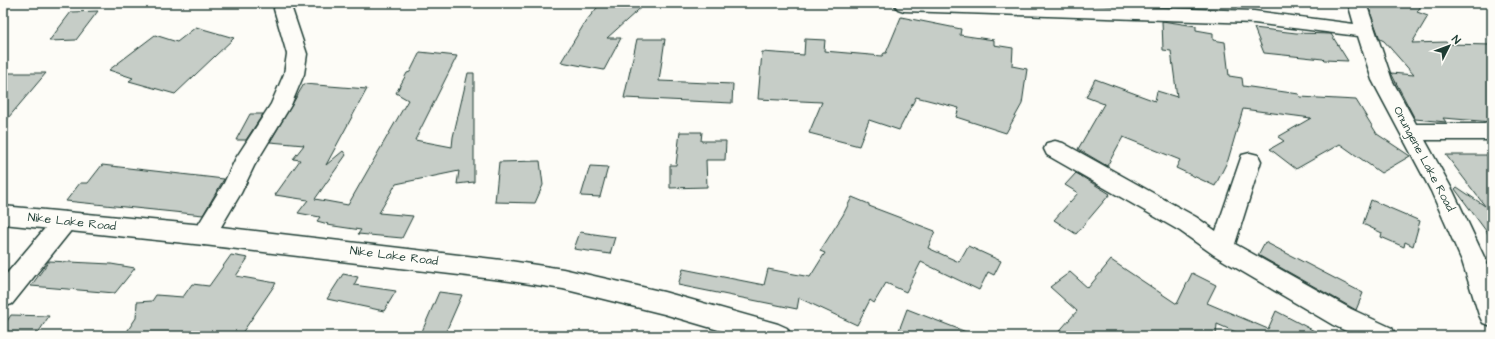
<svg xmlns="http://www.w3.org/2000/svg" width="1495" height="339" font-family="'Architects Daughter',sans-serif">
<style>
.building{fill:#c6cdc7;stroke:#1f3d34}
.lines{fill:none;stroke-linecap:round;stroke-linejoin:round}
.street-casing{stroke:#1f3d34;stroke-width:3}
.primary-casing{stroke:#1f3d34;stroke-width:3}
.street{fill:#fdfcf7;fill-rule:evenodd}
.primary{fill:#fdfcf7;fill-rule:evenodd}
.labels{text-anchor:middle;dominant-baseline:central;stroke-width:3.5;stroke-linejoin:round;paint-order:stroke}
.street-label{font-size:12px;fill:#1f3d34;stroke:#fdfcf7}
</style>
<rect width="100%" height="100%" fill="#fdfcf7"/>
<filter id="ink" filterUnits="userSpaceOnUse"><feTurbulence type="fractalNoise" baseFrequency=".025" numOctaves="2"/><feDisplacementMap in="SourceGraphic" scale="8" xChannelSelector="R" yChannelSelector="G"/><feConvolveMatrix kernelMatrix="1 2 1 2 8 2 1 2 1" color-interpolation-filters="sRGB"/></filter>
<g filter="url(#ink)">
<g class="building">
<polygon points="601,3 646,3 607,38 621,38 604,70 561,62 586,21"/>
<polygon points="1376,3 1423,3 1417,12 1428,16 1412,43 1446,42 1448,44 1492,45 1492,122 1443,118 1446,122 1415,119 1391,73 1414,75 1384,41 1380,39 1370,12"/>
<polygon points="98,11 76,40 49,41 71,12"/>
<polygon points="901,17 961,29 960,35 994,40 994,45 1013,48 1012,66 1027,69 1022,104 1006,133 956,117 959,108 916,97 899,130 869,120 859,146 809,133 822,102 758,99 762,52 804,55 805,39 825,40 824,51 882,56 884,53 886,53"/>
<polygon points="1162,21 1196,26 1196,30 1213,33 1213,40 1225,42 1229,76 1242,78 1243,86 1299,94 1300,97 1356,100 1377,134 1410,156 1381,173 1340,144 1296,169 1270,149 1284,141 1278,137 1311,118 1243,109 1228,160 1215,186 1176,168 1180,160 1123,137 1107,166 1078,149 1104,104 1086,97 1095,79 1155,101 1157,91 1177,97 1171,51 1163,50"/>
<polygon points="196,27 234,38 175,94 129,81 133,78 109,70 155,35 177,42"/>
<polygon points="1254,28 1296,33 1331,34 1348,61 1324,60 1323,59 1264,53"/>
<polygon points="637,39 665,39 659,81 733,84 732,103 624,98"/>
<polygon points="420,52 457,56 415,140 452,147 453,137 468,73 474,73 474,182 457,184 459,171 396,184 379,213 413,216 402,238 358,234 361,230 327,225 328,224 317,221 320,217 298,213 308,200 275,195 300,160 293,159 304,145 270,142 304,84 367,89 326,165 343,151 346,155 315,199 348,205 408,100 396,93 407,73 410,72"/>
<polygon points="3,73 46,73 3,124"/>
<polygon points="250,114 263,114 246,140 236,140"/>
<polygon points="680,132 702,132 701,141 726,141 725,160 706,160 707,187 670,188 670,165 676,165"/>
<polygon points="1446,155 1492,155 1492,239 1455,189 1457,187 1485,206"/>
<polygon points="540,161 543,185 535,203 495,202 499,162"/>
<polygon points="102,165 224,179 203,215 66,201 80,183 88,183"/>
<polygon points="590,166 608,167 600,197 581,196"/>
<polygon points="1076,173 1110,194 1076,234 1054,220 1078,193 1065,185"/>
<polygon points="852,197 869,204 869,206 935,231 928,248 959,262 968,246 1001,261 994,275 988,272 979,290 921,262 906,292 886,283 874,303 870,300 857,325 799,298 797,309 678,285 683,269 764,285 768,269 810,277 825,253 820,251 843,215"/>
<polygon points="1371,200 1420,221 1413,246 1405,242 1404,247 1381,237 1382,233 1363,224"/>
<polygon points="580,232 615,237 610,254 574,249"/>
<polygon points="1265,242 1363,293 1356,310 1258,255"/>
<polygon points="231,255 248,258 236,276 276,283 240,336 124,336 136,318 137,302 152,301 156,295 183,297 192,284 209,286"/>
<polygon points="1111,260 1177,304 1192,273 1216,285 1207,303 1268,329 1276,311 1324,336 1245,336 1217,324 1216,336 1055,336 1077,311 1050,287 1070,272 1088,288"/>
<polygon points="49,261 111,264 135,268 115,293 31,286"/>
<polygon points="343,274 358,277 354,285 396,291 384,311 327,299"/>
<polygon points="439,292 462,295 444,336 420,336"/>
<polygon points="907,309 974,335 974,336 907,336 898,333"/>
<polygon points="11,315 49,316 36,336 3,336 3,327"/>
</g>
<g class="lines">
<defs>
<g id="street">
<polygon points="275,3 293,3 292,9 307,54 304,74 291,105 254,166 241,193 212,242 204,245 196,242 192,235 224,183 236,158 271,104 284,74 287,54 274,9"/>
<polygon points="896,3 1012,3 1254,11 1354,24 1348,3 1366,3 1392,80 1416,124 1492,124 1492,140 1425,140 1453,191 1486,261 1492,278 1492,326 1483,323 1479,315 1462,261 1431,191 1372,80 1358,36 1254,23 904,11 898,9 895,5"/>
<polygon points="1055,141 1063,143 1196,217 1216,231 1242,155 1250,153 1258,155 1261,161 1235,244 1351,309 1392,328 1396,336 1357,336 1333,325 1214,255 1180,231 1047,155 1044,149 1047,143"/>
<polygon points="65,212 73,214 77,221 73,228 12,304 3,307 3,278 57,214"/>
</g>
<polygon id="primary" points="3,206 204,225 510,261 563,269 664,292 778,324 787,328 791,336 739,336 664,314 563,289 510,281 204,245 3,224"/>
</defs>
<use href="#street" class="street-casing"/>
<use href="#primary" class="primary-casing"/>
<use href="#street" class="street"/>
<use href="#primary" class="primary"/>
</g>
</g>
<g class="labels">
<g class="street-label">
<text transform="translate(1424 159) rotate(62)">Onungene Lake Road</text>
<text transform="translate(72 222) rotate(6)">Nike Lake Road</text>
<text transform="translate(394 256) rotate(7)">Nike Lake Road</text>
</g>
</g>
<rect width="1495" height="339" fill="none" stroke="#fdfcf7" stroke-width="16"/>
<rect x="8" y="8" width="1479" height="323" fill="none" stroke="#1f3d34" stroke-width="1.5" filter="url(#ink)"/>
<g transform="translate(1449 46) rotate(48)" stroke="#fdfcf7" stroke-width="3" paint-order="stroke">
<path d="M0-3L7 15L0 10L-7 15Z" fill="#1f3d34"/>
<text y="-6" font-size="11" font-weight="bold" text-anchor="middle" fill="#1f3d34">N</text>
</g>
</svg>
